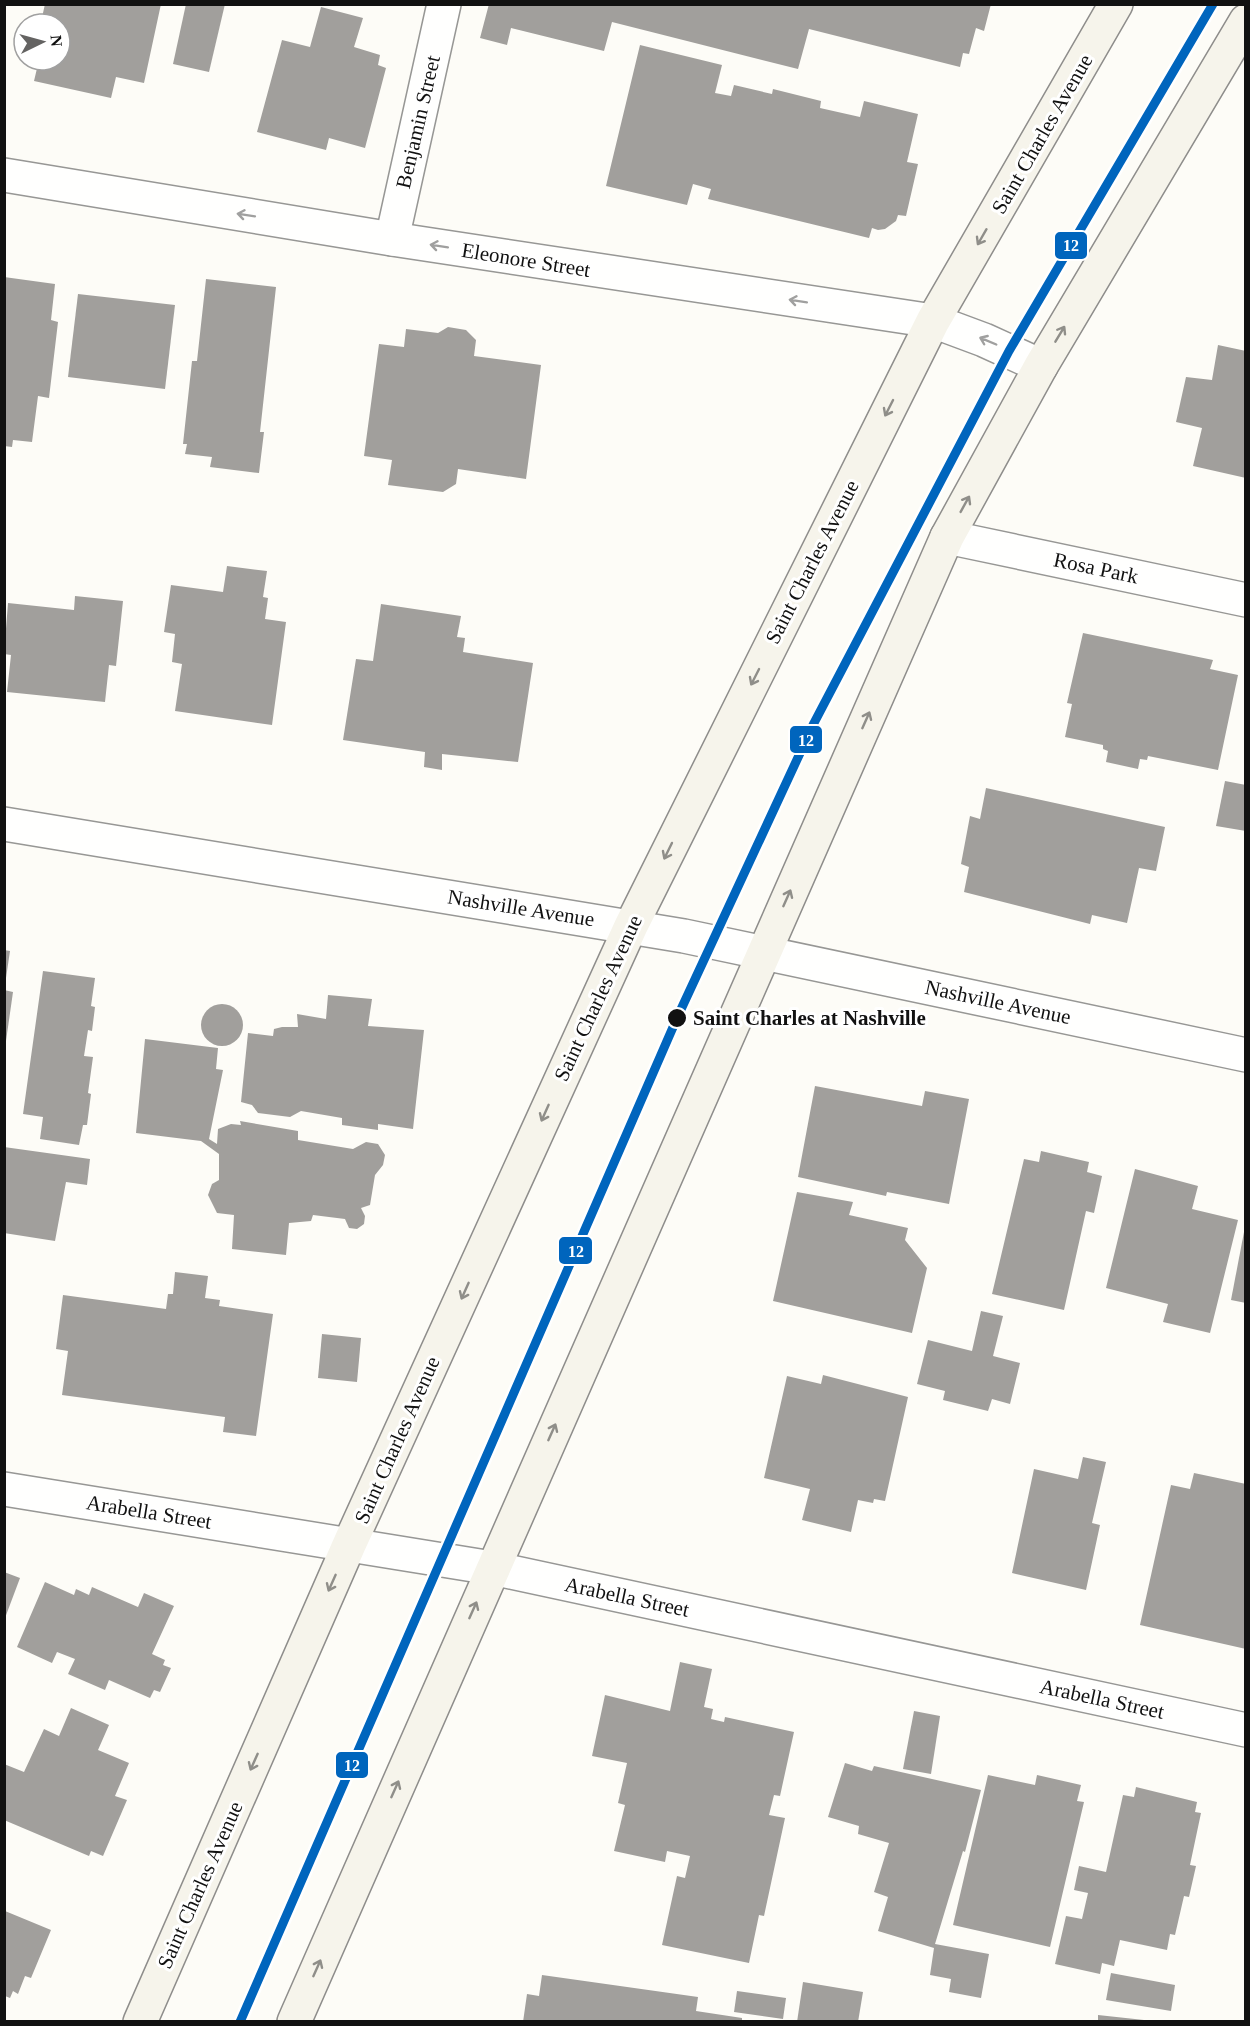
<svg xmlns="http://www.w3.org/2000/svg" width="1250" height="2026" font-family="'Times New Roman',serif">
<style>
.building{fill:#a19f9c}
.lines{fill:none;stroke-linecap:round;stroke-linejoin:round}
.minor-casing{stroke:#979795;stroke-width:36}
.secondary-casing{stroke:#8e8d8b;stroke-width:36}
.minor{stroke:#fffffe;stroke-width:33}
.secondary{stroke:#f6f4eb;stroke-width:33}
.tram-1-casing{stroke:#fff;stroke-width:14}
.tram-1{stroke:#0065bd;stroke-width:9}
.oneway{stroke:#a0a09f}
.oneway2{stroke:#8f8e89}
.stop-dot{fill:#111;stroke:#fff;stroke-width:2}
.labels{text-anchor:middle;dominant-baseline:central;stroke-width:6;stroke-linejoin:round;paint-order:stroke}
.street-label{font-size:21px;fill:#111;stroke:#fff}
.stop-label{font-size:21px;font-weight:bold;fill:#111;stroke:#fff;text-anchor:start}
.line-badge{stroke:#fff;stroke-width:2}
.badge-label{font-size:16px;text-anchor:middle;font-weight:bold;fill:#fff}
</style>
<rect width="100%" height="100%" fill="#fdfcf7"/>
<g class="building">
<polygon points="45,4 161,4 144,83 116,77 111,98 34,81 39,60 60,60 60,24 47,24 41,22"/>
<polygon points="186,4 225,4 209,72 173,64"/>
<polygon points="489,4 991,4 984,31 976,28 969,54 963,53 960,67 809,29 798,69 612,22 604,51 511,28 507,45 480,38"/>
<polygon points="321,7 363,18 354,47 380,55 378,65 386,68 365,148 329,138 326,150 257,132 282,40 310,47"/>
<polygon points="640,45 722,65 715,93 731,96 734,85 772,94 773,89 821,101 820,108 860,117 864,101 918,114 907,162 918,164 906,216 898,215 896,221 885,229 878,230 872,228 869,238 708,199 711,189 693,184 687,205 606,186"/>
<polygon points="4,277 55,284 51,320 58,322 49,398 38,396 32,442 13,440 12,447 4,446"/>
<polygon points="206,279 276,287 260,432 264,432 259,473 210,467 212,457 185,454 187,444 183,444 192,361 197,361"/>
<polygon points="78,294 175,305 165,389 68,377"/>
<polygon points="448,327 466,330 476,340 474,356 541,365 526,479 458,469 456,484 443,492 388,485 392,460 364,456 379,344 404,347 406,329 438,333"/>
<polygon points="1218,345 1246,351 1246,478 1193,466 1202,428 1176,422 1186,377 1212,380"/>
<polygon points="227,566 267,571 263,597 268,598 265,619 286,622 272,725 175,711 182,664 172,662 175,634 164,632 171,585 223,592"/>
<polygon points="75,596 123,601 116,666 109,665 105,702 7,692 11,655 4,654 8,603 74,610"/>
<polygon points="381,604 461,616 457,637 465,638 463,652 533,663 518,762 442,754 442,770 424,767 425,752 343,740 356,659 373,661"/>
<polygon points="1083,633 1213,660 1210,669 1238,675 1218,770 1148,756 1147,760 1140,759 1138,769 1106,762 1108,751 1103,749 1103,745 1065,737 1072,704 1067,703"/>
<polygon points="1225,781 1246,785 1246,831 1216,826"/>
<polygon points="986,788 1165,827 1156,871 1139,868 1127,923 1092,915 1090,924 964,892 969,867 961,864 970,816 980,819"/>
<polygon points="4,950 10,951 6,978 4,978"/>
<polygon points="43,971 95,978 91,1006 95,1007 92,1031 88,1030 84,1056 93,1057 88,1093 91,1094 87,1125 83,1125 79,1145 40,1139 43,1117 23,1114"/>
<polygon points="4,990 13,992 6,1041 4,1041"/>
<polygon points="328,995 372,999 368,1026 424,1030 413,1129 378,1124 378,1130 342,1125 342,1118 301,1111 290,1117 258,1113 252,1105 241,1102 248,1033 273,1036 274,1029 282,1027 298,1027 297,1014 326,1019"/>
<circle cx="222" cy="1025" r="21"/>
<polygon points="145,1039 218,1048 216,1069 223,1070 209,1139 217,1144 218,1129 231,1124 241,1125 240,1121 298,1131 298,1140 353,1149 366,1142 378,1144 385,1155 383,1165 375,1175 370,1205 361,1208 365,1216 364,1224 357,1229 349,1228 345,1219 313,1215 311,1221 289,1223 286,1255 232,1249 234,1215 217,1213 208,1195 212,1184 219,1180 219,1154 201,1141 136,1133"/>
<polygon points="815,1086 922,1106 925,1091 969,1099 949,1204 887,1192 886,1196 798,1177"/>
<polygon points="4,1147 90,1159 87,1185 66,1182 55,1241 4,1233"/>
<polygon points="1041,1151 1089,1162 1087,1172 1102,1176 1094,1213 1086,1211 1064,1310 992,1294 1024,1159 1039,1162"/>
<polygon points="1135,1169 1198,1186 1192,1209 1238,1220 1210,1333 1163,1322 1168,1304 1106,1288"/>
<polygon points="797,1192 853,1202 849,1215 908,1228 905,1240 927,1268 912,1333 773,1301"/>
<polygon points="1244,1232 1246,1232 1246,1303 1231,1300"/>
<polygon points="175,1272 208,1276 205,1298 220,1300 219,1306 273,1314 256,1436 223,1432 225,1417 62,1395 68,1351 56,1349 63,1295 166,1309 168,1294 173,1294"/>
<polygon points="981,1311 1003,1316 993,1356 1020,1363 1010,1404 992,1399 988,1411 943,1400 945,1391 917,1384 928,1340 972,1351"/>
<polygon points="322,1334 361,1338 357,1382 318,1378"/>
<polygon points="823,1375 908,1397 885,1501 874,1499 873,1503 858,1500 851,1532 802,1520 810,1489 764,1478 787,1376 821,1384"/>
<polygon points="1083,1457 1106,1462 1092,1523 1100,1525 1086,1590 1012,1573 1034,1469 1078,1479"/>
<polygon points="1194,1473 1246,1484 1246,1649 1140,1625 1171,1485 1190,1489"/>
<polygon points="4,1572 20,1578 5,1618 4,1618"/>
<polygon points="45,1582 74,1595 76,1589 89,1595 92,1587 138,1607 144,1593 174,1606 152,1654 165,1660 163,1665 171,1668 160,1692 154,1690 150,1698 109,1680 105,1690 68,1674 75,1659 57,1652 52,1663 17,1647"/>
<polygon points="680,1662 712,1669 704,1707 713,1709 711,1719 724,1722 725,1717 794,1732 780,1796 774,1795 769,1815 785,1818 764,1916 759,1915 749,1963 662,1945 677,1876 685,1878 690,1856 667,1851 665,1862 614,1851 625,1805 618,1803 627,1763 592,1756 605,1695 670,1711"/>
<polygon points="71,1708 109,1725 98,1750 129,1763 115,1796 127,1800 103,1856 91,1851 89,1856 4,1820 4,1764 24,1772 44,1729 59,1736"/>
<polygon points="914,1711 940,1716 931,1774 903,1769"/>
<polygon points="845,1763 872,1771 874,1766 981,1790 965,1852 963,1851 935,1944 989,1954 981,1998 949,1992 951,1979 930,1975 934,1948 878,1931 888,1897 874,1892 889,1843 858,1834 859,1826 828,1817"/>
<polygon points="988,1775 1035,1785 1037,1775 1081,1785 1077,1801 1084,1802 1050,1947 953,1925"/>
<polygon points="1136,1787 1197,1802 1195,1812 1201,1813 1190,1865 1196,1866 1189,1897 1184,1896 1175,1935 1170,1934 1167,1950 1120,1940 1114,1966 1102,1963 1100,1974 1055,1964 1066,1916 1082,1919 1088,1893 1074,1890 1079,1866 1106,1872 1123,1795 1134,1797"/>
<polygon points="5,1911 51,1930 31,1978 25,1976 18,1994 13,1991 10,1998 5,1996"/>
<polygon points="1111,1973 1175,1985 1171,2011 1106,2000"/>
<polygon points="542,1975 698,1997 696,2011 742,2018 742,2022 523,2022 527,1994 539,1996"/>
<polygon points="803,1982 863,1992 858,2022 797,2022"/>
<polygon points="737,1991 786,1998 783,2019 734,2012"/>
<polygon points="1098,2015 1144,2020 1144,2022 1098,2022"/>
</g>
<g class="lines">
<defs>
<g id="minor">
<polyline points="4,175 392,239 933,321 984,340 1041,366"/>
<polyline points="392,239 444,4"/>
<polyline points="947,537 1246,600"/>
<polyline points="4,824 684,936 1246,1055"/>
<polyline points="4,1489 492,1568 1246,1730"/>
</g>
<g id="secondary">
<polyline points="140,2022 349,1545 631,926 933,321 1116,4"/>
<polyline points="294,2022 947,537 1041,366 1246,21"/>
</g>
</defs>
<use href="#minor" class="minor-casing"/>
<use href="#secondary" class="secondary-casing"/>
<use href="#minor" class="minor"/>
<use href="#secondary" class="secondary"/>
<defs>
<polyline id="tram-1" points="240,2022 677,1018 814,723 1009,351 1213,4"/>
</defs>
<use href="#tram-1" class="tram-1-casing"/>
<use href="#tram-1" class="tram-1"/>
</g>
<defs><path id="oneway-shaft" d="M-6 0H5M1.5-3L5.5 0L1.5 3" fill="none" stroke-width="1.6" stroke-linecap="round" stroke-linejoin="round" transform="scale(1.5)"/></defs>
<g class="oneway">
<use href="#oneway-shaft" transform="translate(246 215) rotate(-171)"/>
<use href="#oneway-shaft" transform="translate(439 246) rotate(-171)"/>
<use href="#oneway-shaft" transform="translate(798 301) rotate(-171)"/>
<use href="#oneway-shaft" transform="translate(988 341) rotate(-157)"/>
</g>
<g class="oneway2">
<use href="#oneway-shaft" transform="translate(982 237) rotate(120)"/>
<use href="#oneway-shaft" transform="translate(1060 334) rotate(-59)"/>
<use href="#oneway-shaft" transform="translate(889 408) rotate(117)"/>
<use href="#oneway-shaft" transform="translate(965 504) rotate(-61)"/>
<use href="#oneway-shaft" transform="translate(755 677) rotate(117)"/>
<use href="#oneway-shaft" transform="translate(866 720) rotate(-66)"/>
<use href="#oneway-shaft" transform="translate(668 851) rotate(116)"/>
<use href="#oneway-shaft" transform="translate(787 898) rotate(-66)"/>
<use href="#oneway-shaft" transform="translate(545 1113) rotate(114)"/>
<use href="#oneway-shaft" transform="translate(465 1291) rotate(114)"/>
<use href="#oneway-shaft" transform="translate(552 1432) rotate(-66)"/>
<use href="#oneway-shaft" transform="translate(332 1583) rotate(114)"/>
<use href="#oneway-shaft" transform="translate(473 1610) rotate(-66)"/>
<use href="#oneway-shaft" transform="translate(254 1762) rotate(114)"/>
<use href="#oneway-shaft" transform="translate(395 1789) rotate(-66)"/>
<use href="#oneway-shaft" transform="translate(317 1968) rotate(-66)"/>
</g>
<circle class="stop-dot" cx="677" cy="1018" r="10"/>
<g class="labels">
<g class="street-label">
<text transform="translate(418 122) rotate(-77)">Benjamin Street</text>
<text transform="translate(1042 134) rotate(-60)">Saint Charles Avenue</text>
<text transform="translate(526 260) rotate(9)">Eleonore Street</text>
<text transform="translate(812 562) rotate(-63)">Saint Charles Avenue</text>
<text transform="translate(1096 568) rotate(12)">Rosa Park</text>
<text transform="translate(521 908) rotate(9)">Nashville Avenue</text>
<text transform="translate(598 998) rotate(-65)">Saint Charles Avenue</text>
<text transform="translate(998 1002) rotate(12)">Nashville Avenue</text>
<text transform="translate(397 1440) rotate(-66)">Saint Charles Avenue</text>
<text transform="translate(149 1512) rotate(9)">Arabella Street</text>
<text transform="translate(627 1597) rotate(12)">Arabella Street</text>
<text transform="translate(1102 1699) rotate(12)">Arabella Street</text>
<text transform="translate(200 1885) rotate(-66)">Saint Charles Avenue</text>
</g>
<g class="stop-label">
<text x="693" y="1018">Saint Charles at Nashville</text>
</g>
</g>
<g class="line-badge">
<rect x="1054" y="231" width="34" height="29" rx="6" fill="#0065bd"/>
<rect x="789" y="725" width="34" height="29" rx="6" fill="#0065bd"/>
<rect x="558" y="1236" width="35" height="29" rx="6" fill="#0065bd"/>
<rect x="335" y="1751" width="34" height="28" rx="6" fill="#0065bd"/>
</g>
<g class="badge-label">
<text x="1071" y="251">12</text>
<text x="806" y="746">12</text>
<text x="576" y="1257">12</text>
<text x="352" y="1771">12</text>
</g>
<rect width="1250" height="2026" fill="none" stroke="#111111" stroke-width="12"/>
<g transform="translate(42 42) rotate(85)"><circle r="28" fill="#ffffff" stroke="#a0a0a0" stroke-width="1.5"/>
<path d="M0-4.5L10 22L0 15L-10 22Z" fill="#646362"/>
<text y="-9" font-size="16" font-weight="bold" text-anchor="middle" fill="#111111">N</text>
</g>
</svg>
